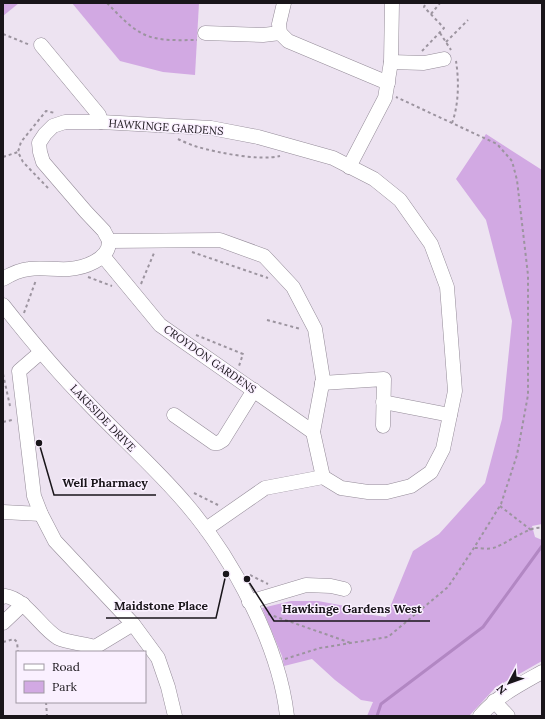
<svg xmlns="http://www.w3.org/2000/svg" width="545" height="719" font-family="Lora,serif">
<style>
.green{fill:#d2a9e3}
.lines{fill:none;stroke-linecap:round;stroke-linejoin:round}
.stream{stroke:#b287c3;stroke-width:3}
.minor-casing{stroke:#948b98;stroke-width:15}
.path{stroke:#9c949f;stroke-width:2;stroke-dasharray:3 3;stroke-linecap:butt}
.minor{stroke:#fff;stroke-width:14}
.labels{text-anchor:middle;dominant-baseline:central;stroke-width:3;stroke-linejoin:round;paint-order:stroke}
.street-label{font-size:11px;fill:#19151a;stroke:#faf0ff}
.leader{fill:none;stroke:#19151a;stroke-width:1.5}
.callout-dot{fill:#19151a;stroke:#faf0ff;stroke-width:1.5}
.callout-label{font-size:12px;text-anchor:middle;font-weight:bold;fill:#19151a;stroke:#faf0ff;stroke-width:3;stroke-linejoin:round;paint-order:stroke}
</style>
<rect width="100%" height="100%" fill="#ede3f1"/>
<g class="green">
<polygon points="3,3 19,3 3,16"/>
<polygon points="72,3 199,3 195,75 163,72 120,61"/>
<polygon points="486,134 542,170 542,524 532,526 535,537 542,540 542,661 496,687 469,716 367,716 373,702 361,700 335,680 312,659 284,666 282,656 262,608 291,601 318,601 345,606 366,614 386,617 413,551 439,534 485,483 502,419 512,321 486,220 456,179"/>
</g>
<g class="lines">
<polyline class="stream" points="377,716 381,704 483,627 542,546"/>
<defs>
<g id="minor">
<polyline points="284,3 279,24 280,33 288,41 388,83"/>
<polyline points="205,33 263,35 280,33"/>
<polyline points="41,45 99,115 101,122"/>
<polyline points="391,62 424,63 444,59"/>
<polyline points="349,167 385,98 391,62 392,3"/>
<polyline points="109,241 220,240 264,256 293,287 315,329 323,379 313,432 323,477"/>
<polyline points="103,256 160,325 313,432"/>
<path d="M 3,279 C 11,274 20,270 29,269 C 42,267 56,270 69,269 C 83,268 109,260 109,242 C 109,239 105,234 104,231 L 86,212 L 43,162 L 40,152 L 39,143 L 45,134 L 53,126 L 65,122 L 101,122 L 211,128 L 258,137 L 333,158 L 374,179 L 400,200 L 431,244 L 447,287 L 455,391 L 443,449 L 431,472 L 411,486 L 387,492 L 368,492 L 341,488 L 323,477 L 265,488 L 206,529"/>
<path d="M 3,305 C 29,338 56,371 86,401 C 119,436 156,468 187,505 C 233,559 279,645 287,716"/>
<polyline points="41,352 19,371 34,496 41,514 55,541 133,624 158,658 168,687 175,716"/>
<polyline points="322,383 384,379 383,426"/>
<polyline points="383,402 450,415"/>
<polyline points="174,415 214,443 218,443 223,440 254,390"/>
<polyline points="3,512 41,514"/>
<path d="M 3,597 L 5,596 C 26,599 40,627 58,638 C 66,642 86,644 95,647 L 95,652"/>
<polyline points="249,602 306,585 331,586 344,589"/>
<polyline points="3,623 23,604"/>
<polyline points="95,647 133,624"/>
<polyline points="494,701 508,716"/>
<path d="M 480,716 C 497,696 519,685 542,672"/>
</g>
</defs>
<use href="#minor" class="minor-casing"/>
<g class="path">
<path d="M 107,3 C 121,17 135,34 155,38 C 168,41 183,40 197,40"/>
<polyline points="431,14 440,3"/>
<polyline points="440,33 451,50"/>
<polyline points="3,34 30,45"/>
<polyline points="446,42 468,20"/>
<polyline points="422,51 444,28 424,7 426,3"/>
<path d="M 452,123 C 459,104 459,80 456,61"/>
<path d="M 178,139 C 184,142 191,145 198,147 C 219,153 259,161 280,156"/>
<polyline points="3,157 18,152"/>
<polyline points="48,188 23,162 18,152 21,142 46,111 55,113"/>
<polyline points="192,252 268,278"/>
<polyline points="88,277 112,286"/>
<polyline points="141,284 154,253"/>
<polyline points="24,313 36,280"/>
<polyline points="267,320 301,329"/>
<polyline points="196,335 243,354 239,366"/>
<polyline points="3,374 10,406"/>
<polyline points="3,422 12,420"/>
<polyline points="194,493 218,505"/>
<polyline points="500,506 531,530"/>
<path d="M 475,548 C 481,548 490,550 496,547 C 507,543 531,525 542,528"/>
<polyline points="250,575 268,584"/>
<polyline points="268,614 351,643"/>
<polyline points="3,642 14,639 17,642 18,652"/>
<polyline points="285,659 320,648 388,637 448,587 472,551 501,504 517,455 528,395 528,275 517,180 512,161 497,144 396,97"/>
<polyline points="46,702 47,716"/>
</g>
<use href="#minor" class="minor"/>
</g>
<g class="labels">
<g class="street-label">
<text transform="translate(166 127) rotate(4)">HAWKINGE GARDENS</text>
<text transform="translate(210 359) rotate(35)">CROYDON GARDENS</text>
<text transform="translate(103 418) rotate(46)">LAKESIDE DRIVE</text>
</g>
</g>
<path class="leader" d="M39 443L54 495H156M226 574L216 618H106M247 579L274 621H430"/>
<g class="callout-dot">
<circle cx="39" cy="443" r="4"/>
<circle cx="226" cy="574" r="4"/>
<circle cx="247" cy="579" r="4"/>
</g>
<g class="callout-label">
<text x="105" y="487">Well Pharmacy</text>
<text x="161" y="610">Maidstone Place</text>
<text x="352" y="613">Hawkinge Gardens West</text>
</g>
<rect width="545" height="719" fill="none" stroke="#19151a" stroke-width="8"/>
<rect x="16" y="651" width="130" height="52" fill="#faf0ff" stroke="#a098a3"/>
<rect x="24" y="664" width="20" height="6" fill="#ffffff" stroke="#a098a3"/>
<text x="52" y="671" font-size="12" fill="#19151a">Road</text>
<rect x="24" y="681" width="20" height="12" fill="#d2a9e3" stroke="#a098a3"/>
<text x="52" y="691" font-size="12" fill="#19151a">Park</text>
<g transform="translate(509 683) rotate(229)" stroke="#faf0ff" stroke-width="3" paint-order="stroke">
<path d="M0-3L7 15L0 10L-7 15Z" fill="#19151a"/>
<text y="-6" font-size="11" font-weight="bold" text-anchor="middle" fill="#19151a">N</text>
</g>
</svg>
